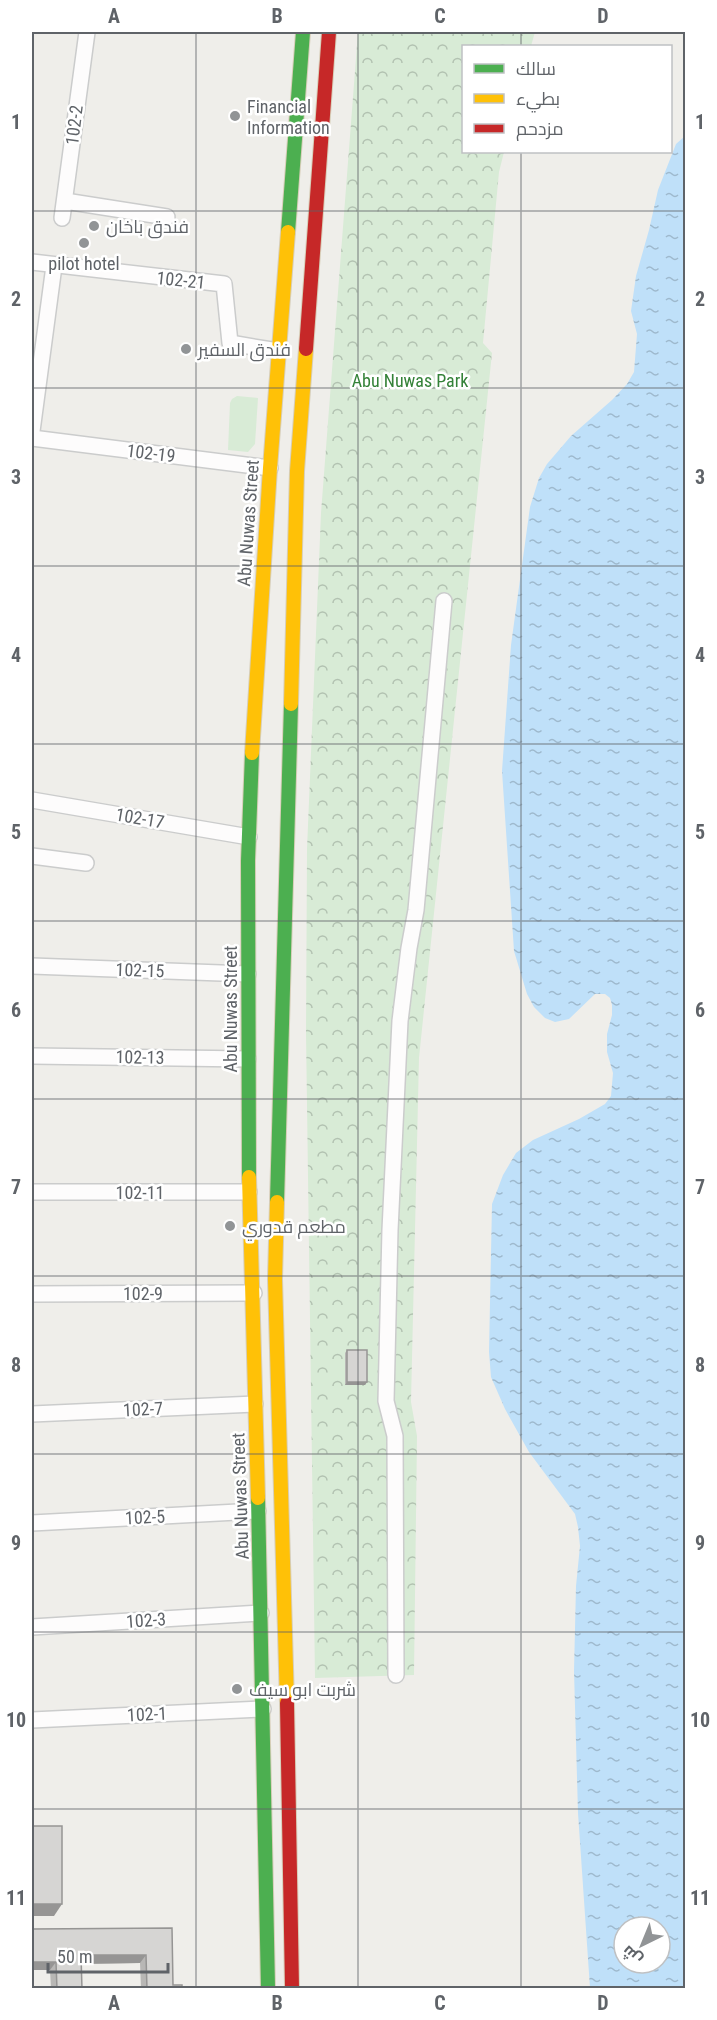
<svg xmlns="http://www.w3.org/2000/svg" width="717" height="2020" font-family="'Roboto Condensed',Cairo,sans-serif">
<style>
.grass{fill:#d8ebd6}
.park{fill:url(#park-crowns)}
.water{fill:url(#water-ripples);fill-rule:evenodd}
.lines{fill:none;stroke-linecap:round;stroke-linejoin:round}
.street-casing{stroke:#cbcccc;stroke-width:18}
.fast-casing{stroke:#d7ceb8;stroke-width:16}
.slow-casing{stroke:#d7ceb8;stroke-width:16}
.jam-casing{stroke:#d7ceb8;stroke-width:16}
.street{stroke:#fdfcfc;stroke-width:15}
.fast{stroke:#4caf50;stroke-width:14}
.slow{stroke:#ffc107;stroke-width:14}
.jam{stroke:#c62828;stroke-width:14}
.wall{fill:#b8b7b5}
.shaded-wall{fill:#969594}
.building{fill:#d6d5d3;stroke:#969594;stroke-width:1.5}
.grid{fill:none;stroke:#5f6368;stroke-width:1.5;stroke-opacity:0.55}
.poi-dot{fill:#919496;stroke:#fff;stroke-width:2}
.labels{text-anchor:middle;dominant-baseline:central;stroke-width:5;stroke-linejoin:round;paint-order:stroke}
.poi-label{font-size:18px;fill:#5f6368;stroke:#fff;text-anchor:start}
.street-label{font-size:18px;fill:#5f6368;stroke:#fff}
.park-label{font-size:18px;fill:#348238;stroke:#fff}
.neatline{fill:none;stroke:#5f6368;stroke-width:2}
.grid-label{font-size:20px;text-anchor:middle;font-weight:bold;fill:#5f6368}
</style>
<defs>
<pattern id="park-crowns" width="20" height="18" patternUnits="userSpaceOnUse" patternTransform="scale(1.5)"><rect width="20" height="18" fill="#d8ebd6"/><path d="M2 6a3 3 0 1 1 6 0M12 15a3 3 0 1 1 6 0" fill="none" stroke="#b2c2b1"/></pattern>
<pattern id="water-ripples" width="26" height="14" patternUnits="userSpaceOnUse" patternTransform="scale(1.5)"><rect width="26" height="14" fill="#bfe0f9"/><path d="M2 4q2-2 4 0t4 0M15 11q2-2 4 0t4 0" fill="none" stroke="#9eb9cd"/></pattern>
</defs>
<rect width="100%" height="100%" fill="#efeeea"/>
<polygon class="grass" points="237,396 258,398 255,444 248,452 228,450 230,403 232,399"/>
<polygon class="park" points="358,32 535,32 531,46 464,46 464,152 504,152 499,172 483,343 492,353 419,1058 411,1402 417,1436 414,1675 315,1678 306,1033 307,849 321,513"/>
<path class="water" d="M 685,136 L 685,1988 L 590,1988 L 578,1813 L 574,1671 L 576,1586 L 580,1546 L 578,1527 L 575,1514 L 529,1452 L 505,1409 L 491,1377 L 489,1352 L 492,1204 L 503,1175 L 516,1153 L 533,1140 L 579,1119 L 605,1104 L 611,1096 L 613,1073 L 607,1052 L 607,1034 L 612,1015 L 612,1005 L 610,998 L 605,994 L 595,994 L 569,1019 L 555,1022 L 545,1018 L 534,1007 L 527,994 L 514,951 L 502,771 L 511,645 L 530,507 L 539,478 L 547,464 L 571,436 L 612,400 L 627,384 L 634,372 L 637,334 L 631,311 L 636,276 L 649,230 L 658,190 L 676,144 ZM 624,1927 L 660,1927 L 660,1963 L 624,1963 Z"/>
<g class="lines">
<defs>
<g id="street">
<polyline points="65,201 167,217"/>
<polyline points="62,218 87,32"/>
<polyline points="32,262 224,284 230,343 278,351"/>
<polyline points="32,431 54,266"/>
<polyline points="32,438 270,468"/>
<polyline points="32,800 249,837"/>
<polyline points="32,856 86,863"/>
<polyline points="32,966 248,974"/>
<polyline points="32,1056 248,1059"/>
<polyline points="32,1192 249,1192"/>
<polyline points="32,1294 254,1293"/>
<polyline points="32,1414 255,1404"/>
<polyline points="32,1523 258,1511"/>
<polyline points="32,1627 261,1613"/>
<polyline points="396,1675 395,1436 386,1401 390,1230 400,1021 409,948 416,910 444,601"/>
<polyline points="32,1720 263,1709"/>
</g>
<g id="fast">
<polyline points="288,232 303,32"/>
<polyline points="249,1177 248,861 252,753"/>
<polyline points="277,1202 291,704"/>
<polyline points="258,1498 268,1988"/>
</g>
<g id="slow">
<polyline points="291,704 297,471 306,349"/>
<polyline points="252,753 270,468 288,232"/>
<polyline points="249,1177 258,1498"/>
<polyline points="277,1202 275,1279 287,1703"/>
</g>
<g id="jam">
<polyline points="306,349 329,32"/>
<polyline points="287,1703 292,1988"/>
</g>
</defs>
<use href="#street" class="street-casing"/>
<use href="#fast" class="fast-casing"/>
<use href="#slow" class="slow-casing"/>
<use href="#jam" class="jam-casing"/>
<use href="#street" class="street"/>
<use href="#fast" class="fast"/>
<use href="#slow" class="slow"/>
<use href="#jam" class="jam"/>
</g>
<g class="wall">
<polygon points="347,1350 367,1382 365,1385 345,1385 345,1353"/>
<polygon points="172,1928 173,1985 182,1989 141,1989 140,1963 81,1964 82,1989 51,1989 50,1970 32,1970 32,1929"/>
</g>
<g class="shaded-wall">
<polygon points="347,1382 367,1382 365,1385 345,1385"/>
<polygon points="32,1904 62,1904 54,1916 32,1916"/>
<polygon points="81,1955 146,1955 140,1963 75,1964"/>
<polygon points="32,1962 56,1962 50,1970 32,1970"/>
</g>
<g class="building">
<rect x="347" y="1350" width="20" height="32"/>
<rect x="32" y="1826" width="30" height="78"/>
<polygon points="172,1928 173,1985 182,1985 182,1989 147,1989 146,1955 81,1955 82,1989 57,1989 56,1962 32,1962 32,1929"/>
</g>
<path class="grid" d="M 196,32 L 196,1988M 358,32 L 358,1988M 521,32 L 521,46M 521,152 L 521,1988M 32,211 L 686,211M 32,388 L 686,388M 32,566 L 686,566M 32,744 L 686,744M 32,921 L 686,921M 32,1099 L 686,1099M 32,1276 L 686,1276M 32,1454 L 686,1454M 32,1632 L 686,1632M 32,1809 L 686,1809"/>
<g class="poi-dot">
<circle cx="235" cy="116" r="6"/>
<circle cx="94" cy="226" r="6"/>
<circle cx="84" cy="243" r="6"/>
<circle cx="186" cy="349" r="6"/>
<circle cx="230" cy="1226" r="6"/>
<circle cx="237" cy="1689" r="6"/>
</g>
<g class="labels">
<g class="poi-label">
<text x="247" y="106">Financial<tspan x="247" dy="21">Information</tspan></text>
<text x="106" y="226">فندق باخان</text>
<text x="84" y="263" text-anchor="middle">pilot hotel</text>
<text x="198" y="349">فندق السفير</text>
<text x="242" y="1226">مطعم قدوري</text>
<text x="249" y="1689">شربت ابو سيف</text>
</g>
<g class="street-label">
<text transform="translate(74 125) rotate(-83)">102-2</text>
<text transform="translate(181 280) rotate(6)">102-21</text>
<text transform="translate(151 453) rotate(7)">102-19</text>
<text transform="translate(248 523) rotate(-86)">Abu Nuwas Street</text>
<text transform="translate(140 818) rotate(10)">102-17</text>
<text transform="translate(140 970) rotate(2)">102-15</text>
<text transform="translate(230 1009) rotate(-90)">Abu Nuwas Street</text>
<text transform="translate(140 1057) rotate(1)">102-13</text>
<text x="140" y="1192">102-11</text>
<text x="143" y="1293">102-9</text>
<text transform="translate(143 1409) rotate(-3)">102-7</text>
<text transform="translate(240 1496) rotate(-92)">Abu Nuwas Street</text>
<text transform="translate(145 1517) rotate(-3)">102-5</text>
<text transform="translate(146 1620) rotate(-4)">102-3</text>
<text transform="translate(147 1714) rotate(-3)">102-1</text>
</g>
<g class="park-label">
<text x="410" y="380">Abu Nuwas Park</text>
</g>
</g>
<rect width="717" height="2020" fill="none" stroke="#ffffff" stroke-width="66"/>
<rect x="462" y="45" width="210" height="108" fill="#ffffff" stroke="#bfc1c3" stroke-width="1.5"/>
<rect x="474" y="64" width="30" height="9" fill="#4caf50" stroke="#bfc1c3" stroke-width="1.5"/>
<text x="516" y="75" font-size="18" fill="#5f6368">سالك</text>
<rect x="474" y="94" width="30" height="9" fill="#ffc107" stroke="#bfc1c3" stroke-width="1.5"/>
<text x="516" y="105" font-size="18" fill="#5f6368">بطيء</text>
<rect x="474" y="124" width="30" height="9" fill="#c62828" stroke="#bfc1c3" stroke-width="1.5"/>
<text x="516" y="135" font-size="18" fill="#5f6368">مزدحم</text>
<g transform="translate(642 1945) rotate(223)"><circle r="28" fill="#ffffff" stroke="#bfc1c3" stroke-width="1.5"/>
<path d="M0-4.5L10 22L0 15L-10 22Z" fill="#919496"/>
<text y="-9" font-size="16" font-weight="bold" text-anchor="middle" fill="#5f6368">ش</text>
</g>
<path d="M48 1963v9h120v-9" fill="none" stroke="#5f6368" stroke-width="3"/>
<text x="57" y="1963" font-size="18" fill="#5f6368" stroke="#ffffff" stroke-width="4.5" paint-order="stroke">50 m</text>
<rect x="33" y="33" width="651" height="1954" class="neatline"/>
<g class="grid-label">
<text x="114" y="23">A</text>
<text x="277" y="23">B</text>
<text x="440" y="23">C</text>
<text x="603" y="23">D</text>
<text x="16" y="129">1</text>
<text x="700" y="129">1</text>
<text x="16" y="306">2</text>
<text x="700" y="306">2</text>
<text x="16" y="484">3</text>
<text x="700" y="484">3</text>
<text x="16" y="662">4</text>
<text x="700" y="662">4</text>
<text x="16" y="839">5</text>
<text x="700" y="839">5</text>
<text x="16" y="1017">6</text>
<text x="700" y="1017">6</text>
<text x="16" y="1194">7</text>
<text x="700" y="1194">7</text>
<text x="16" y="1372">8</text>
<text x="700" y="1372">8</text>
<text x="16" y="1550">9</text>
<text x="700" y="1550">9</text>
<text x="16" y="1727">10</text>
<text x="700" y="1727">10</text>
<text x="16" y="1905">11</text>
<text x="700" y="1905">11</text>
<text x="114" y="2010">A</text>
<text x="277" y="2010">B</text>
<text x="440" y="2010">C</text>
<text x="603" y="2010">D</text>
</g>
</svg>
